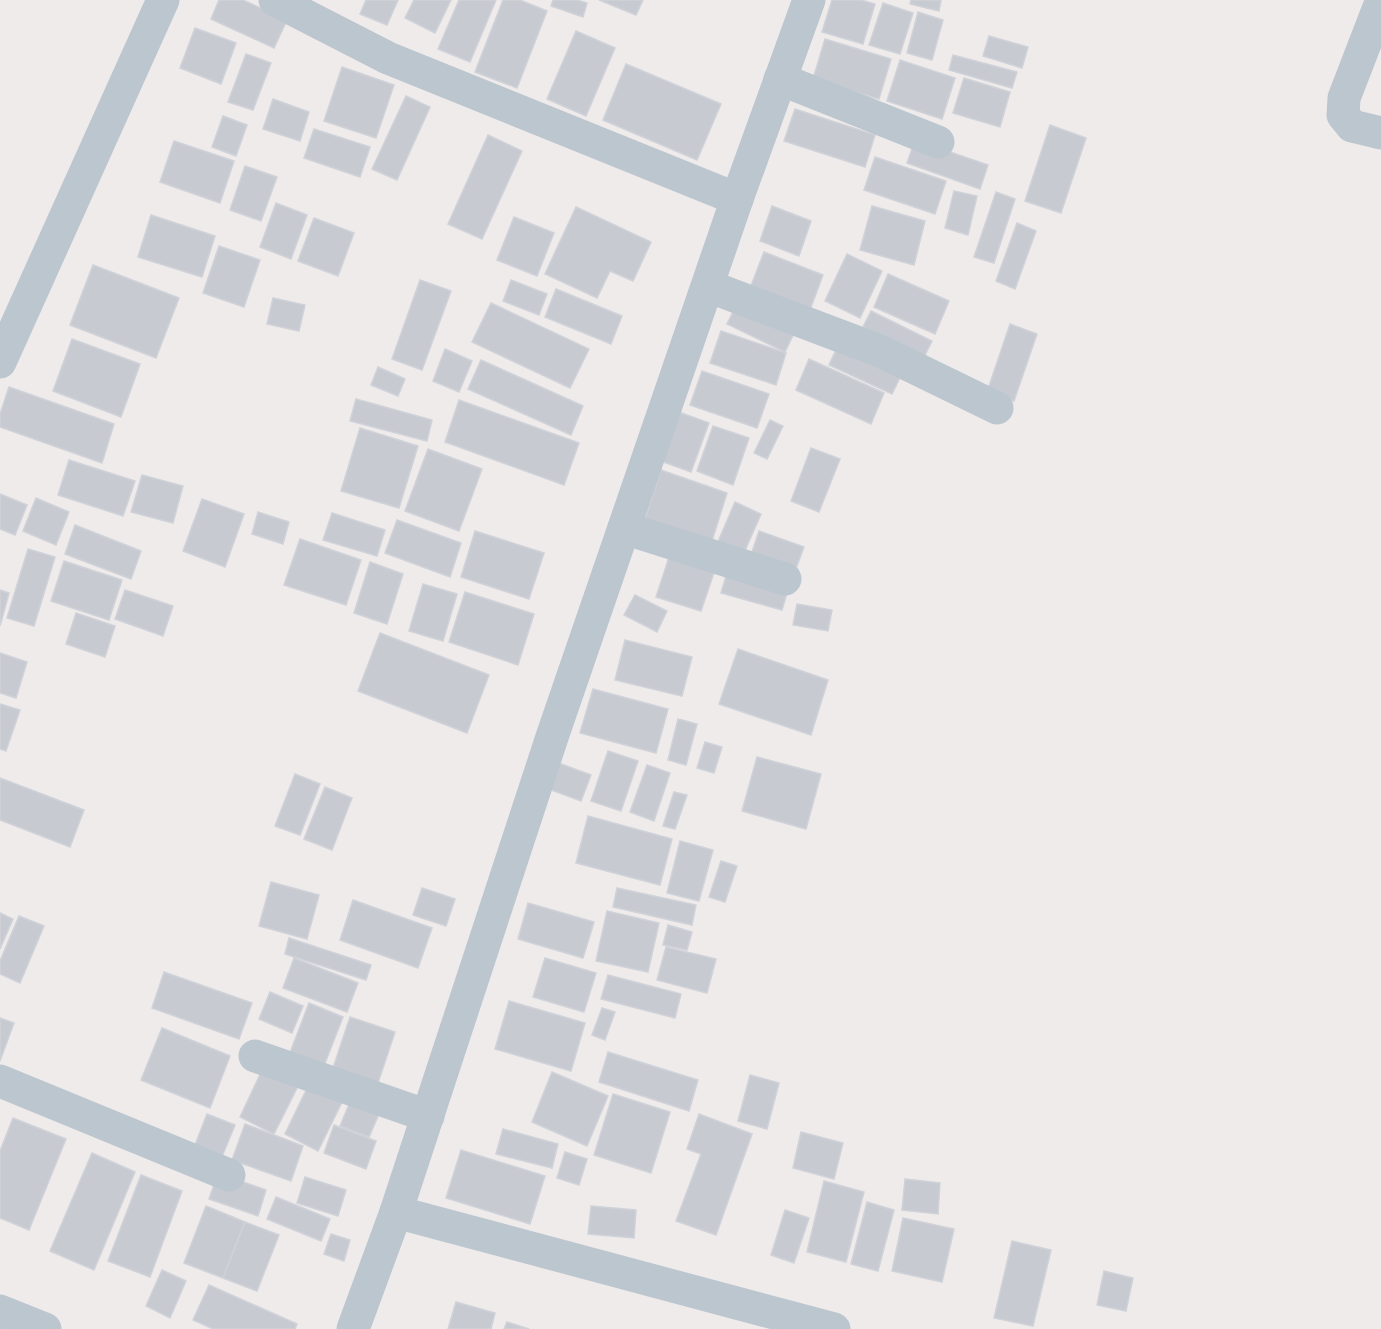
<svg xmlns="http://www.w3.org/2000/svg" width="1381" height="1329" font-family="Signika,sans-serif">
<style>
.building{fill:#c8cad1;stroke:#cfd2d8;stroke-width:1.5}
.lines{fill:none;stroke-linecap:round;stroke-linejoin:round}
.street{stroke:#bcc6cf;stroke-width:33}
</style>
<rect width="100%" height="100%" fill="#efebeb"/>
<g class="building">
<polygon points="219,0 243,0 287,20 274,48 211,19"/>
<polygon points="366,0 398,0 387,25 360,14"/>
<polygon points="414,0 451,0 435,33 405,18"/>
<polygon points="459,0 496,0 470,62 438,49"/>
<polygon points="503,0 520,0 547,11 517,88 475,72"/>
<polygon points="553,0 577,0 587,3 583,17 551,6"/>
<polygon points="599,0 643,0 636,15"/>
<polygon points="832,0 861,0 875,4 863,44 822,32"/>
<polygon points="911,0 941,0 939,11 910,4"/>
<polygon points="883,3 913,13 900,54 869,45"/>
<polygon points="918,12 943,20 932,60 907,53"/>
<polygon points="195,28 236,43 221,84 180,68"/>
<polygon points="576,31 615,48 586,116 547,99"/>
<polygon points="989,36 1028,47 1022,68 983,56"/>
<polygon points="825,39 891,59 879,99 813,79"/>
<polygon points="246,54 271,63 253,110 228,102"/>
<polygon points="953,55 1017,72 1012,88 949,70"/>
<polygon points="900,60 955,78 942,119 887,101"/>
<polygon points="626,64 721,104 697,160 603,120"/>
<polygon points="342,67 394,85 376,138 324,121"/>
<polygon points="964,78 1010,92 1000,127 953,113"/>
<polygon points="406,96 430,107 397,180 372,169"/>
<polygon points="273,99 309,112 300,141 263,129"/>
<polygon points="795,109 875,135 865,167 784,141"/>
<polygon points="223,116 247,125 236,156 212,147"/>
<polygon points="1050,125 1086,138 1061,213 1025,201"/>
<polygon points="314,129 370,147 360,177 304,158"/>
<polygon points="488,135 522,151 482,239 448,224"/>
<polygon points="915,140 988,165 980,189 907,163"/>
<polygon points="174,141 234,161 220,203 160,182"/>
<polygon points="875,157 946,181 935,214 864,190"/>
<polygon points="245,166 277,177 261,221 230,210"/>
<polygon points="954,191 977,196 968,235 945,228"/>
<polygon points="996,192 1015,199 994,263 974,257"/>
<polygon points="276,203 307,215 291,259 260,247"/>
<polygon points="772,206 811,221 799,256 760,241"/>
<polygon points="872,206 925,221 914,265 860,250"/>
<polygon points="576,207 651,242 633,281 610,271 597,298 545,274"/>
<polygon points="151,215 215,236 202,277 138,257"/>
<polygon points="514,217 554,233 537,276 497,260"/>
<polygon points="314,218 354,233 338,276 298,261"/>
<polygon points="1017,223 1036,231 1015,289 996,281"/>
<polygon points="219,246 260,260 244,307 203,293"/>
<polygon points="764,252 823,275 807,318 747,296"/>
<polygon points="847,254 882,271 860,318 825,301"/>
<polygon points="93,265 179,298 156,358 70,325"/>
<polygon points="888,274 949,301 935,334 874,307"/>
<polygon points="420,280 451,291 422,370 392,359"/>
<polygon points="511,280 547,294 539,315 503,301"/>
<polygon points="556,289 622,316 611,344 545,317"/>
<polygon points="273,298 305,305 299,331 267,324"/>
<polygon points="739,300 797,327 785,352 727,324"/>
<polygon points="491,303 589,349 570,388 472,342"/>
<polygon points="871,311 932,341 924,357 863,327"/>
<polygon points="1010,324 1037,334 1014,401 987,392"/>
<polygon points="721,331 786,353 776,385 710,363"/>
<polygon points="842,337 905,367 892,394 829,365"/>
<polygon points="72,339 140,364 121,417 53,391"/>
<polygon points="445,349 472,361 459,392 433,381"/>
<polygon points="809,359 884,393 871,424 796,390"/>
<polygon points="481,360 583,406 571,435 468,389"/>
<polygon points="378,367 405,379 398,396 371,385"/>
<polygon points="702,371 769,394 757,428 690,405"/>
<polygon points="9,387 114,424 102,463 0,427 0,414"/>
<polygon points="356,399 432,420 427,441 350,421"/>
<polygon points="459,400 579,443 564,485 445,442"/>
<polygon points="676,411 709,423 691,472 658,460"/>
<polygon points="770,420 783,426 767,459 754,453"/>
<polygon points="713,426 749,438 733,485 697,471"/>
<polygon points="360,428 418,446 399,508 341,491"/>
<polygon points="811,448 840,459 819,512 791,501"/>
<polygon points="428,449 482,469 459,531 405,511"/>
<polygon points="69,460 135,481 123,516 58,495"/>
<polygon points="661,470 727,493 712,541 645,519"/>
<polygon points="142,475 183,486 173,523 131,512"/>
<polygon points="0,494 27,505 15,535 0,529"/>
<polygon points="36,498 69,512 56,545 23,531"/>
<polygon points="202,499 244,514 225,567 183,551"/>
<polygon points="735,502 761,514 743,555 717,544"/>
<polygon points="258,512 289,522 283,544 252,534"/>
<polygon points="332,513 385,530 377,556 323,540"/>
<polygon points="397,520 461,543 450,577 385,553"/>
<polygon points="75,525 141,551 131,579 65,554"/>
<polygon points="475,531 544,553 529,599 461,577"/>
<polygon points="759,531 804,547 794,574 750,558"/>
<polygon points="300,539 361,560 346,605 284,585"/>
<polygon points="673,545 718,561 701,611 656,597"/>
<polygon points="28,549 55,557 34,626 7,618"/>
<polygon points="64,561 122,580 109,620 51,601"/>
<polygon points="370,562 403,574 387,624 354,613"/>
<polygon points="729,566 790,583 782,610 721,593"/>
<polygon points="423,584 457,594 443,641 409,631"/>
<polygon points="0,590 9,593 0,626"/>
<polygon points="125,590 173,606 163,636 115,619"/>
<polygon points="465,592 534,614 518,665 449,642"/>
<polygon points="635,595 667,611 657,632 624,615"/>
<polygon points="797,604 832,610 828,631 793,625"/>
<polygon points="76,613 115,626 105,657 66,644"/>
<polygon points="380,633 489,675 467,733 358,691"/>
<polygon points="625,640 692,657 682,696 615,680"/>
<polygon points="738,649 828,680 811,735 719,704"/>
<polygon points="0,653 27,662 16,698 0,693"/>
<polygon points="593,689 668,709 656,753 580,733"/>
<polygon points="0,704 20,710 6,751 0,749"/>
<polygon points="678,719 697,724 686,765 668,760"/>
<polygon points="705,742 722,747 714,773 697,768"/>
<polygon points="608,751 638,761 621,811 591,801"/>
<polygon points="757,757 821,774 806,829 742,811"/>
<polygon points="556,762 591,775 581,801 546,788"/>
<polygon points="647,765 670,773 654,821 630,812"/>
<polygon points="295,774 320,784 300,835 275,826"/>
<polygon points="0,778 84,810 70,847 0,820"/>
<polygon points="325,787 352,798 332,850 304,839"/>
<polygon points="674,792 687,795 675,829 663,826"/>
<polygon points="588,816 672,839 660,885 576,863"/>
<polygon points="680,841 713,850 699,901 667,893"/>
<polygon points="721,861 737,866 725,902 709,897"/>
<polygon points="271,882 319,895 307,939 259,926"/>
<polygon points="422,888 455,899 446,926 413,915"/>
<polygon points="617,888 696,905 692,925 613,907"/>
<polygon points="353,900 432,928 418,968 340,940"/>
<polygon points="528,903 594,922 583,958 518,939"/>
<polygon points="607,911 659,923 648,972 596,961"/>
<polygon points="0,913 13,919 0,949"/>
<polygon points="19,916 44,926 20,983 0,974 0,961"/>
<polygon points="668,925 692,932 687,950 663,945"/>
<polygon points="289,938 371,965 366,980 285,954"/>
<polygon points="666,947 716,959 707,993 657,980"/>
<polygon points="294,958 358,983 347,1012 283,988"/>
<polygon points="545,958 596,973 584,1012 533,997"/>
<polygon points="164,972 252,1003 239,1039 152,1008"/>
<polygon points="608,975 681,994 675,1018 601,999"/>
<polygon points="270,992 303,1006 292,1033 259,1019"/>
<polygon points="509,1001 585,1023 571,1071 495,1049"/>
<polygon points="309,1003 343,1017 322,1071 288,1058"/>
<polygon points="602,1008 615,1012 605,1040 592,1035"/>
<polygon points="350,1017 395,1032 377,1086 332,1071"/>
<polygon points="0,1018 14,1023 0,1061"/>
<polygon points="162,1028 230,1056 210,1108 141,1080"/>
<polygon points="608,1052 698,1080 689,1111 599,1082"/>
<polygon points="264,1066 300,1082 274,1134 240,1117"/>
<polygon points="552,1072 608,1096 587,1146 532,1122"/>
<polygon points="750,1075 779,1083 767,1129 738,1121"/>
<polygon points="310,1082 344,1098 318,1151 285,1134"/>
<polygon points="613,1094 670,1112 651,1173 594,1155"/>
<polygon points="350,1102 379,1114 369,1137 340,1126"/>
<polygon points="207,1114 235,1125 217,1169 190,1158"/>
<polygon points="699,1114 752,1134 716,1235 676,1221 701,1154 687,1149"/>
<polygon points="13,1118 66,1139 29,1230 0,1218 0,1151"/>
<polygon points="245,1124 303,1146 291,1181 232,1160"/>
<polygon points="334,1125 376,1141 366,1169 324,1153"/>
<polygon points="503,1129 558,1144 552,1168 496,1154"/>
<polygon points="801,1132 843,1143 834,1179 793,1168"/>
<polygon points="461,1150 545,1176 530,1224 446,1198"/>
<polygon points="565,1152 587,1159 579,1185 557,1178"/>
<polygon points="92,1153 135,1172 94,1270 50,1251"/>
<polygon points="218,1173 266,1190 258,1216 209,1199"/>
<polygon points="141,1175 182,1191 150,1277 108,1261"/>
<polygon points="305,1177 346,1190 338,1216 297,1203"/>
<polygon points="905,1179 940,1183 938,1214 902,1210"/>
<polygon points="824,1181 864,1192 846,1262 807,1252"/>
<polygon points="276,1197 330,1219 321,1241 267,1219"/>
<polygon points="867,1202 894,1210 878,1271 851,1264"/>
<polygon points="206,1206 245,1222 223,1278 184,1263"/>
<polygon points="591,1206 636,1210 634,1238 588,1234"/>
<polygon points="785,1210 809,1218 794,1263 771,1255"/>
<polygon points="903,1218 954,1229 942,1282 892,1271"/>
<polygon points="245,1222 279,1235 257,1291 223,1278"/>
<polygon points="331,1234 350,1240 344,1261 324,1254"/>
<polygon points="1012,1241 1051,1250 1033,1326 994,1318"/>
<polygon points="162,1270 186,1281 170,1318 146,1306"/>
<polygon points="1104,1271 1133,1278 1126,1311 1097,1305"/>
<polygon points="209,1285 297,1324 295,1329 213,1329 193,1320"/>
<polygon points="456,1302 495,1313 491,1329 448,1329"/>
<polygon points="507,1322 529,1329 504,1329"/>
</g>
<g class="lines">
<g class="street">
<polyline points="275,0 388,58 737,199"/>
<polyline points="1381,2 1344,98 1343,115 1352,126 1381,133"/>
<polyline points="780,79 938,142"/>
<polyline points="708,286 880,351 997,408"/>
<polyline points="0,362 163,0"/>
<polyline points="624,528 785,579"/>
<polyline points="255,1056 428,1116"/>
<polyline points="0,1081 229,1175"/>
<polyline points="396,1212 834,1329"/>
<polyline points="0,1311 45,1329"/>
<polyline points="353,1329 396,1212 552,737 737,199 809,0"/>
</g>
</g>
</svg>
